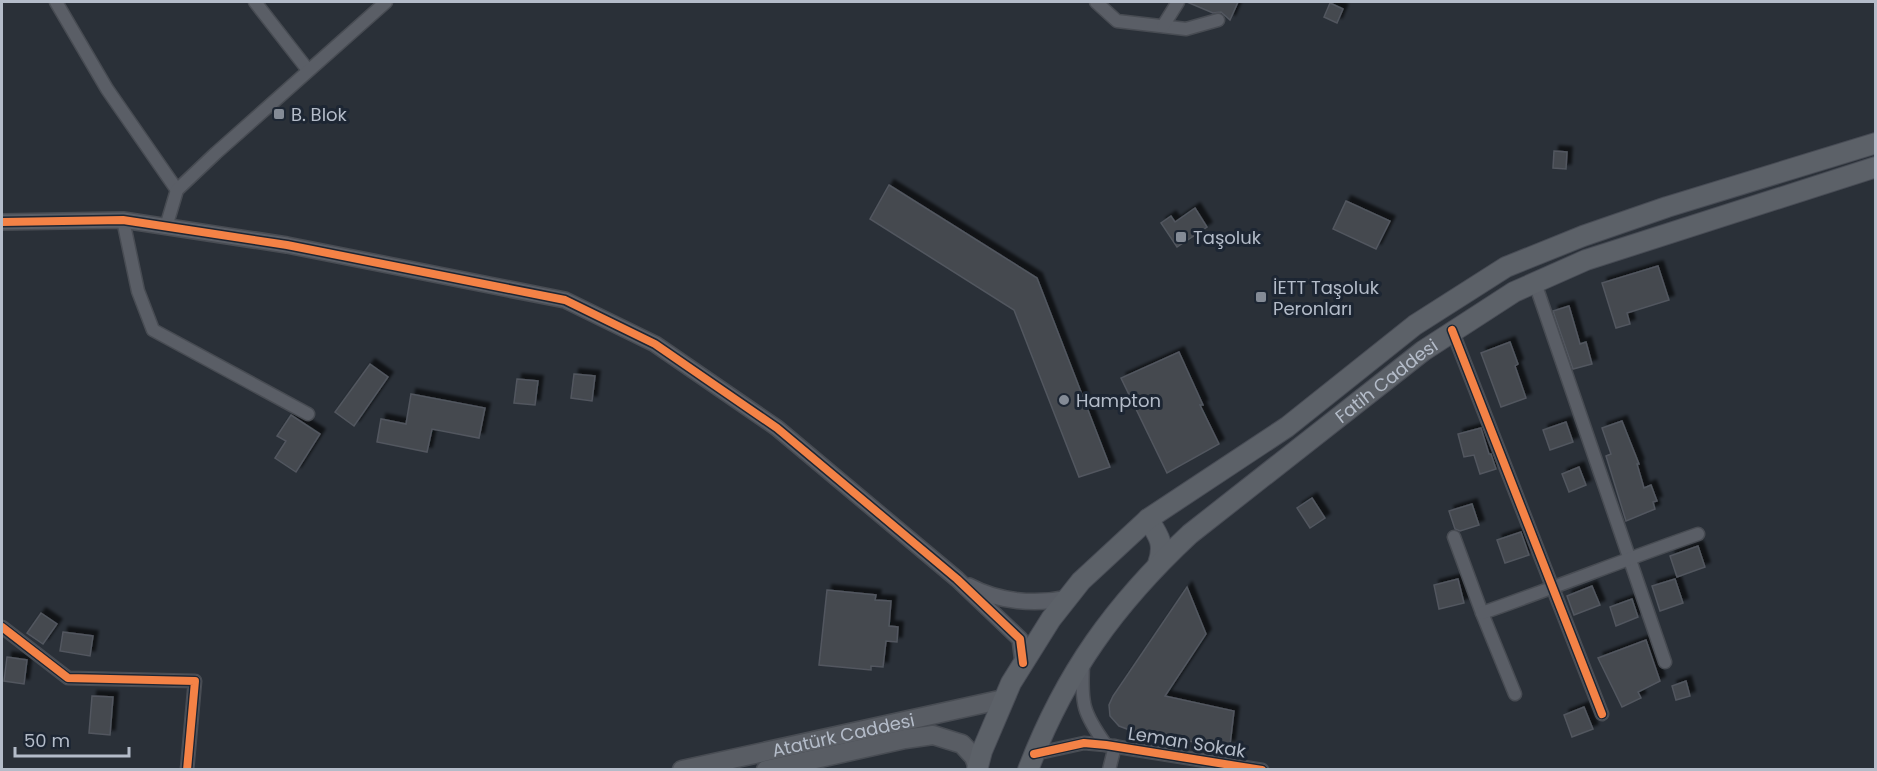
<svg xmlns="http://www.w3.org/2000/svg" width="1877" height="771" font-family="Poppins,sans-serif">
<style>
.building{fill:#444950;stroke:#52575f;stroke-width:1.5;filter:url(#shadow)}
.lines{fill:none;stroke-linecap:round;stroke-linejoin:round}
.minor-casing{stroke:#484c53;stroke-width:15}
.tertiary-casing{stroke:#484c53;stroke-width:18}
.secondary-casing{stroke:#484c53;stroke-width:21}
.primary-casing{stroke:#484c55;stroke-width:22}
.minor{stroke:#5a5e66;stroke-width:12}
.tertiary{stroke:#5a5e66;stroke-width:15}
.secondary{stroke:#595d64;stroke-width:18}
.primary{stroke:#5c6168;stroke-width:20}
.cycleway-casing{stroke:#1d2633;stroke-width:11}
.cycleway{stroke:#f48246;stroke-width:8}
.poi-dot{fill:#848b96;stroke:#1d2633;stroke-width:2}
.labels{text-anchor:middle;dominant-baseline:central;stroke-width:6;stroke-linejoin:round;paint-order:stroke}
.poi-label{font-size:18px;fill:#b4bcc9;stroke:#1d2633;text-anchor:start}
.street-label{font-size:18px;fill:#b4bcc9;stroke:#1d2633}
</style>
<defs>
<filter id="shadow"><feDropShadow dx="5" dy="-5" stdDeviation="1.5" flood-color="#0009"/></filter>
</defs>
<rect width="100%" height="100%" fill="#2a3038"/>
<g class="building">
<polygon points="1187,2 1238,2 1230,20 1221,12 1213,13"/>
<polygon points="1330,3 1343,9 1337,23 1324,17"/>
<polygon points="1554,151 1567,152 1566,169 1553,168"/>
<polygon points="889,185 1037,278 1110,467 1079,477 1014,310 870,219"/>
<polygon points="1346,201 1390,221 1376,249 1333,229"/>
<polygon points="1195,208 1207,227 1177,247 1161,223 1171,216 1175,222"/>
<polygon points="1658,266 1669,300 1627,313 1630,324 1616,328 1602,283"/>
<polygon points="1569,306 1580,344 1586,342 1592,364 1573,369 1553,311"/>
<polygon points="1510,342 1518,364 1515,366 1526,398 1501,407 1481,353"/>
<polygon points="1179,352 1203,405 1200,405 1219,444 1167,473 1121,378"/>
<polygon points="370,364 388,377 354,426 335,412"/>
<polygon points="574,374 595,376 592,401 571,398"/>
<polygon points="517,379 538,381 535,405 514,403"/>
<polygon points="411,394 485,408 479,438 432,429 427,452 377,442 381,419 406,424"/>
<polygon points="291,415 320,434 296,472 275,458 286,441 277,436"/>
<polygon points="1622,421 1639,464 1637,464 1644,488 1651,485 1657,501 1653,502 1655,509 1626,521 1606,456 1611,454 1602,428"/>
<polygon points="1566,422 1573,442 1550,450 1543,430"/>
<polygon points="1481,428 1489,454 1491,454 1496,469 1480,474 1474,455 1464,457 1458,434"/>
<polygon points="1579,467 1586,485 1569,492 1562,474"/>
<polygon points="1312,498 1325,518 1310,528 1297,508"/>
<polygon points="1472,504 1479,525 1460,531 1455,529 1449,511"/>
<polygon points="1521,532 1529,555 1505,563 1497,540"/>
<polygon points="1698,546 1705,567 1677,577 1670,556"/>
<polygon points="1458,579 1464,603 1439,609 1434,585"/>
<polygon points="1675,579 1683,603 1660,611 1652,586"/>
<polygon points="1592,586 1600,605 1574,615 1567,596"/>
<polygon points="1187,587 1206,634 1165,696 1234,711 1230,745 1151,738 1119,726 1110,716 1109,705 1113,696"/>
<polygon points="827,590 876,595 875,600 891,601 889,626 898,627 897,642 886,641 883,667 871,666 871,670 819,665"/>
<polygon points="1632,599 1638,617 1616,626 1610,607"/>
<polygon points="41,613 57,624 43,644 27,633"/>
<polygon points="63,632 93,636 90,656 60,651"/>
<polygon points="1646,640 1660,681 1638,692 1641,698 1622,707 1598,658"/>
<polygon points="7,657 27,660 24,684 4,681"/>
<polygon points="1686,681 1690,696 1676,700 1672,686"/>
<polygon points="92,696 113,697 110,735 89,733"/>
<polygon points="1584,707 1593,729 1572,737 1564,715"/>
</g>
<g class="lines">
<defs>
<g id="minor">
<polyline points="56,2 107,89 177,190"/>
<polyline points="255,2 308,70"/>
<polyline points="1096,2 1117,21 1186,29 1218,20"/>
<polyline points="1163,26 1178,2"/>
<polyline points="123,220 138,291 153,330 308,414"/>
<polyline points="166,227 177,190 216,153 386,2"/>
<polyline points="1535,283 1665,662"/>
<polyline points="1452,330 1602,714"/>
<polyline points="1454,537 1482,613 1515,694"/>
<path d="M 1482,613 C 1554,588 1626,559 1698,534"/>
<polyline points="2,627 68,678 195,681 187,770"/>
<path d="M 1083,665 C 1081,704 1083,713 1106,745"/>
<polyline points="1034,754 1084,743 1106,745 1262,770"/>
<polyline points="1109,770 1115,746"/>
</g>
<g id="tertiary">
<polyline points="2,222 123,220 287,245 565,300 655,344 777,428 957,579 1020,639 1023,663"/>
<path d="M 969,586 C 999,602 1035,605 1068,598"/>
</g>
<g id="secondary">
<path id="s1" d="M 682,770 L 1004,699"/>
<polyline points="766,770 905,739 933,735 962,744 974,757 978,768"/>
</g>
<g id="primary">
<path d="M 1148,519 C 1159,536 1165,544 1158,564"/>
<polyline points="977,770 982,751 1011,683 1051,619 1081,581 1148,519 1287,427 1415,325 1506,267 1583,236 1667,207 1876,143"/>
<path id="s2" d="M 1028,770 C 1065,673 1115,604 1190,534 L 1423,351 L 1514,292 L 1586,260 L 1876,167"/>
</g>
</defs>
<use href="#minor" class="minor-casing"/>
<use href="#tertiary" class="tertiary-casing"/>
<use href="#secondary" class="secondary-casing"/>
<use href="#primary" class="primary-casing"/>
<use href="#minor" class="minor"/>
<use href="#tertiary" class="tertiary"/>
<use href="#secondary" class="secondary"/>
<use href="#primary" class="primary"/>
<defs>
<g id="cycleway">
<polyline points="2,222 123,220 287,245 565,300 655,344 777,428 957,579 1020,639 1023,663"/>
<polyline points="1452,330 1602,714"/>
<polyline points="2,627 68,678 195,681 187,770"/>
<polyline points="1034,754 1084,743 1106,745 1262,770"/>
</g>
</defs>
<use href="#cycleway" class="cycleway-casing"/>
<use href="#cycleway" class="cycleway"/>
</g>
<g class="poi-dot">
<rect x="273" y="108" width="12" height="12" rx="3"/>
<rect x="1175" y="231" width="12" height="12" rx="3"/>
<rect x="1255" y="291" width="12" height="12" rx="3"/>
<circle cx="1064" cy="400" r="6"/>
</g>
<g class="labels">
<g class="poi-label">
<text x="291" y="114">B. Blok</text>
<text x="1193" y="237">Taşoluk</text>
<text x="1273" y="287">İETT Taşoluk<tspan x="1273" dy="21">Peronları</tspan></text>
<text x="1076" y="400">Hampton</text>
</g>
<g class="street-label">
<text stroke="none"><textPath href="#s2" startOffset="538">Fatih Caddesi</textPath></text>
<text stroke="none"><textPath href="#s1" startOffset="165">Atatürk Caddesi</textPath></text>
<text transform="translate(1187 742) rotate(9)">Leman Sokak</text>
</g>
</g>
<rect width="1877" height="771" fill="none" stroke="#b4bcc9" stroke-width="6"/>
<path d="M15 747v9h114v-9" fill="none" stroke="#b4bcc9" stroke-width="3"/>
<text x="24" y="747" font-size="18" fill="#b4bcc9" stroke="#1d2633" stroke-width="4.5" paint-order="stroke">50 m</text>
</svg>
